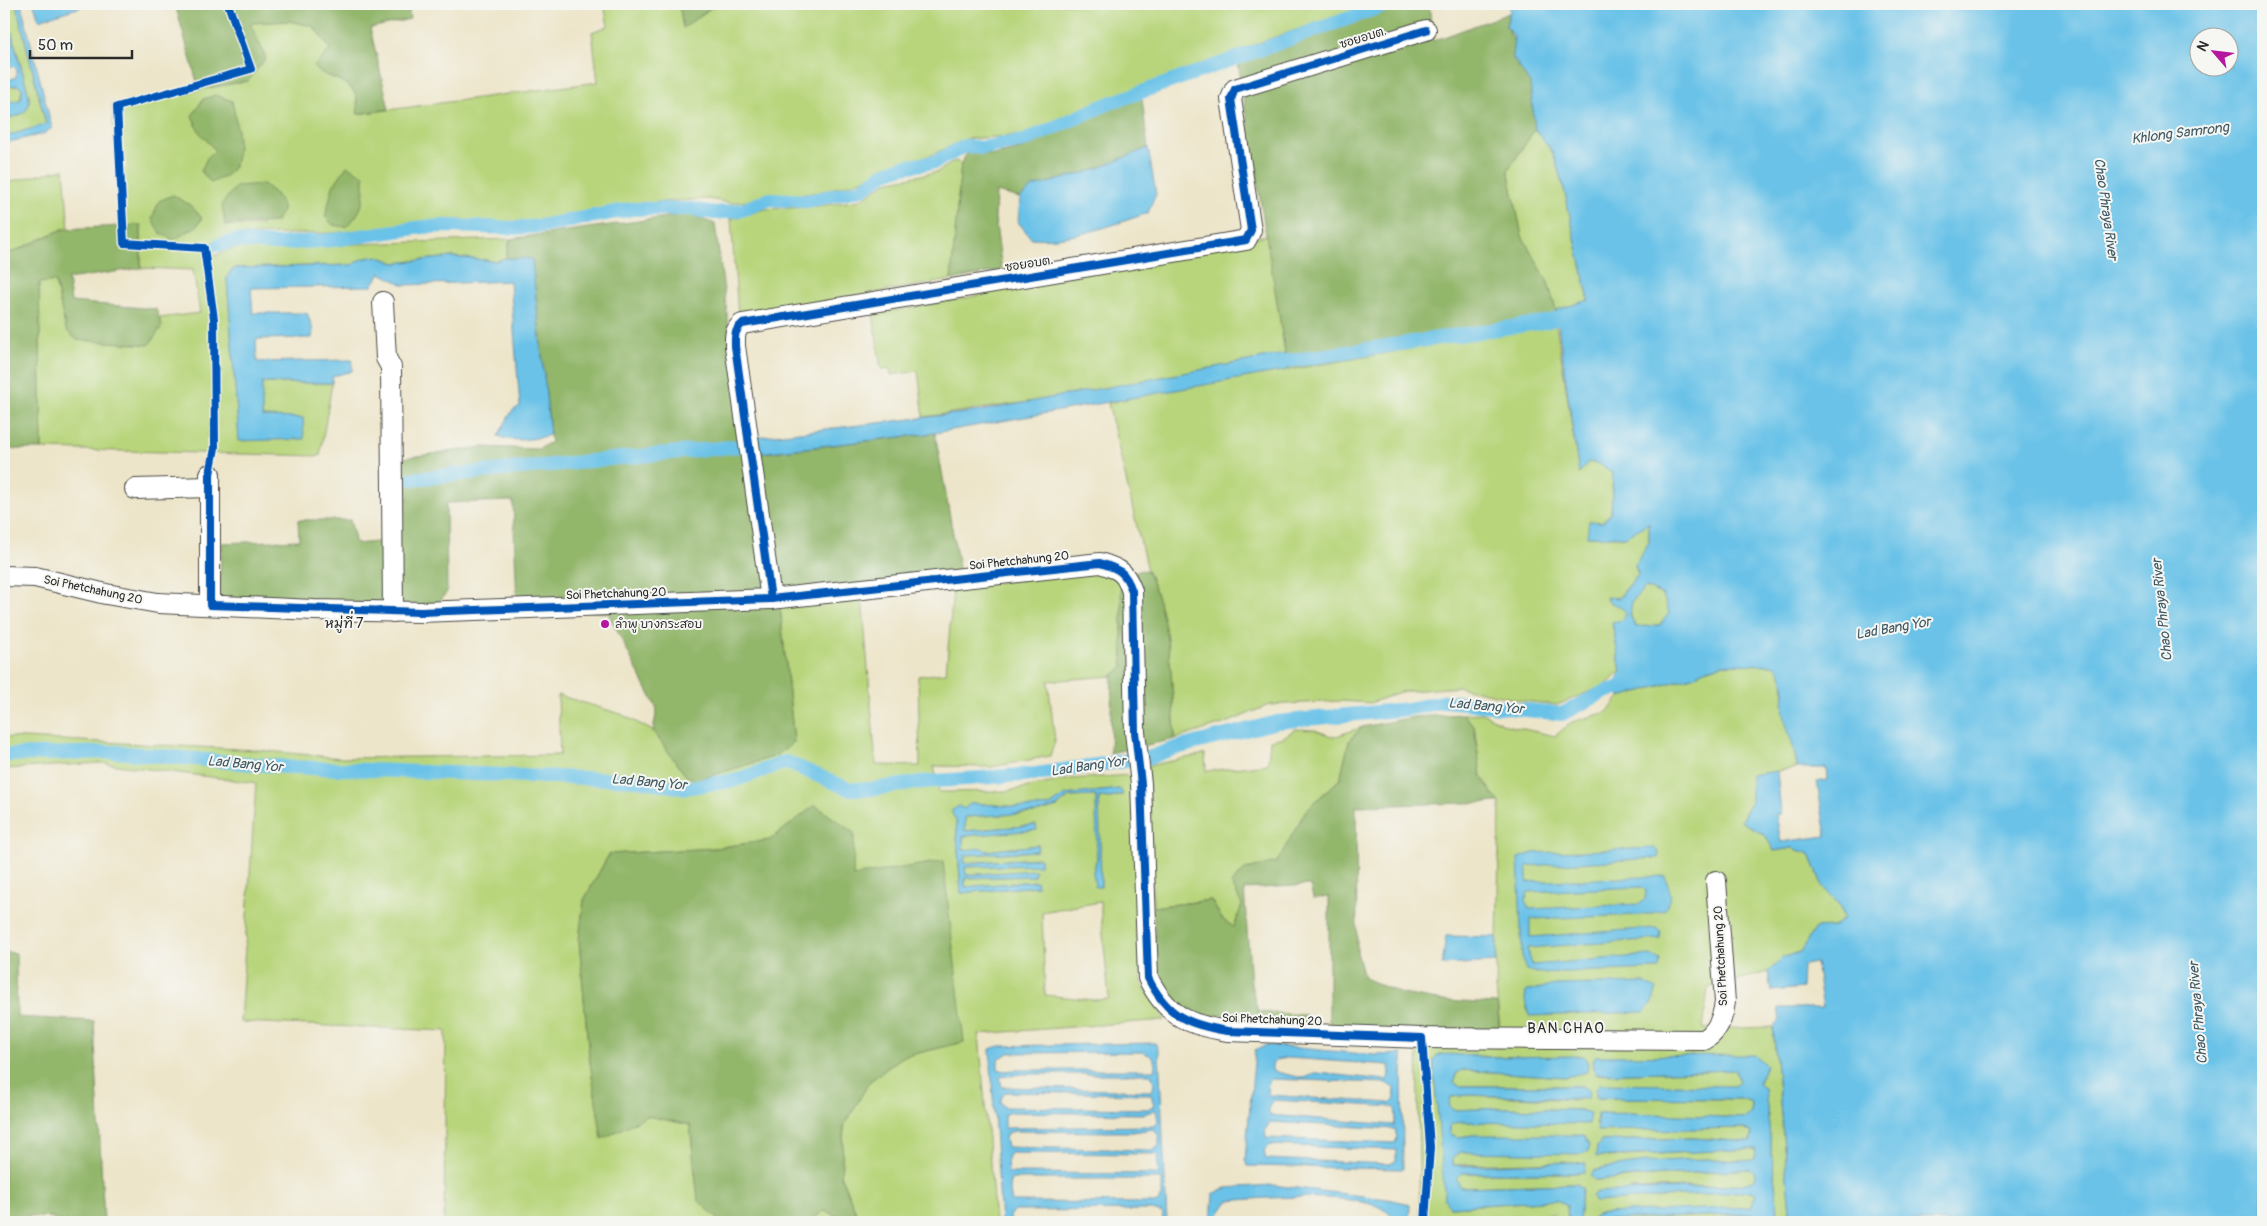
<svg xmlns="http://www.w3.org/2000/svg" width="2267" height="1226" font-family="Pangolin,'Playpen Sans Thai',sans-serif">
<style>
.green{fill:#b8d57b;stroke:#728053;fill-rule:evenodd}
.forest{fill:#92b66b;stroke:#5e704b}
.water{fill:#6bc2e8;stroke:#4b768a;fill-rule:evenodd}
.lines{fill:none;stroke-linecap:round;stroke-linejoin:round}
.canal{stroke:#6bc2e8;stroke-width:14}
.minor-casing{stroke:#484743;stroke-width:22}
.minor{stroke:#fff;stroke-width:20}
.cycleway-casing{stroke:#f6f6f2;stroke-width:11}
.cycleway{stroke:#0057b8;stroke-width:8}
.poi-dot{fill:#b5179e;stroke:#f6f6f2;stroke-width:2}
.labels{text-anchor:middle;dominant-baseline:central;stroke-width:4;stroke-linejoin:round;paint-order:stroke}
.street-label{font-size:12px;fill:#2b2b2b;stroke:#f6f6f2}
.poi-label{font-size:12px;fill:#2b2b2b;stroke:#f6f6f2;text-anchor:start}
.water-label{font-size:14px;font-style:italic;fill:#3e5864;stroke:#f6f6f2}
.neighbourhood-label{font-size:14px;fill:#2b2b2b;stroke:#f6f6f2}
.quarter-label{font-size:15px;letter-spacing:1px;fill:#2b2b2b;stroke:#f6f6f2}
</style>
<rect width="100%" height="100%" fill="#f6f6f2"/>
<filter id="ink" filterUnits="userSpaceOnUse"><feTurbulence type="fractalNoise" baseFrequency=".02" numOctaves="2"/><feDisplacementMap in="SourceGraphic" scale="10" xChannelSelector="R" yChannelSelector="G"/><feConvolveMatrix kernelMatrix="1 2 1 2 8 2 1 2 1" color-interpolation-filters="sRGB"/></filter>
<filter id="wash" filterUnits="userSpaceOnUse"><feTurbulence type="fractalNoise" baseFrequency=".0096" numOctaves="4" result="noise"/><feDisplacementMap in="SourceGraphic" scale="20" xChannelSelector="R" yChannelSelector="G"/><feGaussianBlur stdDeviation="1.12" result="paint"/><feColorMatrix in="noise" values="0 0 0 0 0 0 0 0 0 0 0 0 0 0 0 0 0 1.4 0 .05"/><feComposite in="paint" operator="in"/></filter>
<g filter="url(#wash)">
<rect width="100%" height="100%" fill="#ede5c9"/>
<g class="green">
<path d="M 4,4 L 16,4 L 46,125 L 4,137 L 4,119 C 20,115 30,115 29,96 Z"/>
<path d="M 604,4 L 679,4 L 683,28 L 712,7 L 724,4 L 1373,4 L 1269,39 L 1023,135 L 966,139 L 931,155 L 853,183 L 819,192 L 731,203 L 708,199 L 628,204 L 527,222 L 429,222 L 333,233 L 245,235 L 213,241 L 214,256 L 234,248 L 510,239 L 506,258 L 496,261 L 452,257 L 395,263 L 377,256 L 361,259 L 352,265 L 236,268 L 230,272 L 227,278 L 239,440 L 303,418 L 262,417 L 261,383 L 332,383 L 320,456 L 42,449 L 39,283 L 55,281 L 66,330 L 162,326 L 159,318 L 200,313 L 193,270 L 141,268 L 141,225 L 120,226 L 112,105 L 248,81 L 250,23 L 289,21 L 313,26 L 331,50 L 313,67 C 325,78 349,79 356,95 C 358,100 357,109 358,114 L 598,82 L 592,32 L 608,26 ZM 278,196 L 261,225 L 225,225 Z"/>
<polygon points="17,85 22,87 20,100 4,103 4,88"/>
<polygon points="1535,129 1553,153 1564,189 1589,301 1556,310 1547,280 1522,236 1508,170"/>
<polygon points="955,161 961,163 951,280 738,316 731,219 765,209 812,207 860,200 886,182 937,172"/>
<polygon points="64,169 69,229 63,229 4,256 4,183"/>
<polygon points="1267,235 1285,354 1056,398 924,417 918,371 891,375 890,368 881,369 873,314 961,299"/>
<path d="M 1556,324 L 1579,472 L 1587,462 L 1600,464 L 1613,473 L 1611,513 L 1587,536 L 1625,537 L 1649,522 L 1649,542 L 1635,565 L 1638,575 L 1618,598 L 1606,598 L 1609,602 L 1622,607 L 1626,612 L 1622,621 L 1612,622 L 1621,671 L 1606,685 L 1557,705 L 1524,701 L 1458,687 L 1400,692 L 1370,703 L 1341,701 L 1269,705 L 1229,722 L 1175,739 C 1172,684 1171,620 1147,570 L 1108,403 L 1159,391 Z"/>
<path d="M 1102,567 L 1121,582 L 1123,667 L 1112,676 L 1048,681 L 1055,741 L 1050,756 L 992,767 L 934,766 L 939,792 L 1008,791 L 1070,779 L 1131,775 L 1142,984 L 1165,1020 L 979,1034 L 995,1222 L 860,1222 L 841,1177 L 844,1126 L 869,1082 L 902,1057 L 964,1042 L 852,877 L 787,827 L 770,840 L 715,848 L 609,854 L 584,900 L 579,940 L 589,1056 L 602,1138 L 647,1115 L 690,1125 L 698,1200 L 721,1222 L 444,1222 L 446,1031 L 240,1022 L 256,783 L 102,763 L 4,769 L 4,737 L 257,750 L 342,758 L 560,755 L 558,695 L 621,714 L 653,731 L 686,776 L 794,742 L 780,607 L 862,597 L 876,765 L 920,766 L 918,676 L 946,673 L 953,589 ZM 1119,789 L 1122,795 L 1110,798 L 1099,796 L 1101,887 L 1093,872 L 1097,858 L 1096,796 L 1069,797 L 1057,807 L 1036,813 L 965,817 L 965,831 L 1036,825 L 963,836 L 963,850 L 983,849 L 986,851 L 1038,845 L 1037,851 L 965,855 L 964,863 L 1039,858 L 1040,864 L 965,867 L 965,875 L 1034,871 L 1034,876 L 965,878 L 965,887 L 1036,881 L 1037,886 L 961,893 L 956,821 L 971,803 L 1029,808 L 1050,806 L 1066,795 ZM 1100,902 L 1109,999 L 1094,1000 L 1045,995 L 1042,912 Z"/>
<path d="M 1646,587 L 1663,595 L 1670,613 L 1660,625 L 1636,627 C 1625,607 1631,601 1646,587 Z"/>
<path d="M 1723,664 L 1776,665 C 1787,685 1782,682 1784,702 C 1787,724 1796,745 1797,768 L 1752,775 L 1751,802 L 1741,821 L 1766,836 L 1774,851 L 1792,848 L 1810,854 L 1823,887 L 1841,907 L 1844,918 L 1833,927 L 1815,928 L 1800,952 L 1782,958 L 1768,972 L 1708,988 L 1703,1029 L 1773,1027 L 1791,1222 L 1779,1222 L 1765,1090 L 1758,1085 L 1766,1065 L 1595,1074 L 1736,1070 L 1739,1082 L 1735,1086 L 1597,1098 L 1744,1099 L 1751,1102 L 1751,1113 L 1745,1118 L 1604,1113 L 1597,1115 L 1596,1124 L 1744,1128 L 1752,1133 L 1751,1142 L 1693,1138 L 1601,1141 L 1607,1157 L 1756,1148 L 1755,1159 L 1745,1162 L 1707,1159 L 1606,1168 L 1594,1171 L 1595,1180 L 1750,1169 L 1755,1173 L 1754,1181 L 1739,1185 L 1631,1189 L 1752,1191 L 1756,1194 L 1751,1207 L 1699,1210 L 1594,1221 L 1751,1214 L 1756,1217 L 1756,1222 L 1579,1222 L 1582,1188 L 1577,1184 L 1460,1187 L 1456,1179 L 1462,1173 L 1575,1173 L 1585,1164 L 1574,1162 L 1453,1165 L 1453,1157 L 1460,1152 L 1474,1135 L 1458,1137 L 1450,1134 L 1450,1125 L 1460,1122 L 1529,1122 L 1589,1113 L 1579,1110 L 1506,1108 L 1453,1110 L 1449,1105 L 1451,1097 L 1468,1095 L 1579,1100 L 1582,1086 L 1460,1086 L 1454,1083 L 1456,1074 L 1462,1070 L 1565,1077 L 1584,1056 L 1553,1058 L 1437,1055 L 1450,1207 L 1557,1200 L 1567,1206 L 1568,1222 L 1555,1222 L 1555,1214 L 1420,1221 L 1417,1045 L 1501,1040 L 1496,988 L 1500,802 L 1493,795 L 1481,775 L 1474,726 L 1463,714 L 1482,713 L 1506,725 L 1555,736 L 1572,722 L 1607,712 L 1620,697 L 1695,676 L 1705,670 Z"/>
<polygon points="1362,727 1349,741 1340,779 1306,810 1277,863 1246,869 1242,905 1234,928 1222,919 1211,900 1153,907 1148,766 1205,754 1206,771 1268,764 1270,740 1284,737 1295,729 1315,730 1334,737"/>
<polygon points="823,1211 858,1222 809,1222"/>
</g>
<g class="forest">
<path d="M 175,4 L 408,4 L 410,19 L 370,28 L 389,109 L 358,114 C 357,109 358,100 356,95 C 348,79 325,78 313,67 L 331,49 L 313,26 L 289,21 L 250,23 L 266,58 L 248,81 L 199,89 Z"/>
<polygon points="679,4 724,4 712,7 683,28"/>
<polygon points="1406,4 1429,4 1433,41 1509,13 1506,26 1514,42 1512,57 1531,83 1535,129 1508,170 1522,236 1547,280 1556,310 1556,324 1288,370 1238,63"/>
<path d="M 216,95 L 232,101 C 236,120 245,159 228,174 C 224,178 216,180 211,183 L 201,171 L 207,158 L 215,150 L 200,133 L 192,116 L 203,99 Z"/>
<polygon points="1142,98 1148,148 1094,170 1033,187 1020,198 996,192 995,218 1002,270 951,280 961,163 968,152 994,155 1025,148 1084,119"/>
<path d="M 347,166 L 364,175 C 364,199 365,210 346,227 L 333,225 L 325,217 L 333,186 Z"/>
<polygon points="264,184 278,196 283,209 276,222 225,225 222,204 236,186"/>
<polygon points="173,195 190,205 202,218 197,226 174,240 160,233 152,219 159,201"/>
<polygon points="688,214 715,224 746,455 935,433 960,573 780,607 794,742 776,756 697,780 686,776 653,731 657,709 608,613 517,604 513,501 446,503 447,592 437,605 218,599 222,543 299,540 298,520 350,520 356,544 396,540 403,458 482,447 538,449 551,442 532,260 506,258 510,239"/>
<polygon points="141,225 141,268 68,279 71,302 156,309 162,326 149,345 77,340 66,330 55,281 39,283 42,449 4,449 4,256 63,229"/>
<path d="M 1147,570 C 1171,620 1172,684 1175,739 L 1110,753 L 1112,676 L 1123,667 L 1121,582 L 1137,571 Z"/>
<polygon points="1463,714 1474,726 1481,775 1493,795 1500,802 1356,806 1357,952 1364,978 1402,994 1443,1001 1497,1004 1501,1040 1329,1029 1329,897 1313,898 1310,885 1244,889 1251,984 1258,1012 1306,1015 1307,1024 1232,1027 1232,1014 1190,1018 1162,991 1156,956 1153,907 1211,900 1222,919 1234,927 1242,905 1231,883 1246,869 1277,862 1306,810 1340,779 1349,741 1362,727 1414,717"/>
<polygon points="815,805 854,833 853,876 943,861 964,1042 902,1057 869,1082 844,1127 841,1177 860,1222 824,1211 809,1222 721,1222 698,1200 690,1125 647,1116 602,1139 589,1056 579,940 584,900 609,854 715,848 770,840"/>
<polygon points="4,952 16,953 17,1017 94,1021 104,1222 55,1222 54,1218 7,1215 4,1222"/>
</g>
<g class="water">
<polygon points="16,4 21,4 52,128 43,134 4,143 4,137 46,124"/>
<polygon points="34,4 80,4 81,7 39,20"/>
<path d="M 1507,4 L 2263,4 L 2263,1222 L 1791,1222 L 1773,1027 L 1780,1020 L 1778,1008 L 1823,1008 L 1816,963 L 1803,965 L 1802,988 L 1771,991 L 1768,972 L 1782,958 L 1800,952 L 1815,928 L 1833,927 L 1844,918 L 1841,907 L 1823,887 L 1810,854 L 1792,848 L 1774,851 L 1766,836 L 1741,821 L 1751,802 L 1751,775 L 1777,771 L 1781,814 L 1776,814 L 1781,842 L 1826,836 L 1817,782 L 1827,780 L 1826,768 L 1797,768 C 1796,749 1787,732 1784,714 C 1781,691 1790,688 1776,665 L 1723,664 L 1705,670 L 1695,676 L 1620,697 L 1616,683 L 1621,671 L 1612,622 L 1622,620 L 1626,612 C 1620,605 1610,605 1606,597 L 1619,598 L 1638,575 L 1635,565 L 1649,542 L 1649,523 L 1625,537 L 1587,536 L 1589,521 L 1603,522 L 1611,513 L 1613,473 L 1600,464 L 1588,462 L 1579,474 L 1556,310 L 1589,300 L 1564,189 L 1553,153 L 1535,129 L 1530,83 L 1512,57 L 1514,37 L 1506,26 L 1510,9 ZM 2200,38 L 2230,38 L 2230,68 L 2200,68 ZM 1646,587 L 1663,595 L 1669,613 L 1660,625 L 1636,627 L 1630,616 L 1632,601 Z"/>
<path d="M 4,7 L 29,96 C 30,115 20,115 4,119 L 4,103 L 20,100 L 22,96 L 22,88 L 17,85 L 4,88 L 4,82 L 16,77 L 17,70 L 13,66 L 4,68 L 4,61 L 12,59 L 10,51 L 4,49 L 4,43 L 7,42 L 4,31 Z"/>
<path d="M 1148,148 L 1156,194 L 1148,213 C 1112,225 1070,242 1031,238 L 1018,222 L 1020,198 L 1033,187 L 1094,170 Z"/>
<path d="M 377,256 L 395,263 L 452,257 L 496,261 L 506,258 L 532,259 L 550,435 C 534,439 514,443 498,436 L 512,411 L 520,406 L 510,281 L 404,285 L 380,273 L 372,286 L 251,288 L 253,313 L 307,313 L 313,330 L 312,338 L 256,339 L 257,362 L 352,360 L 352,371 L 333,376 L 332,383 L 262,383 L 262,417 L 303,418 L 304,439 L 239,441 L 227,278 L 230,272 L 236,268 L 352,265 L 361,259 Z"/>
<polygon points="1285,354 1288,370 935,433 761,453 757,437 980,411"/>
<polygon points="1120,789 1123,794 1110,798 1099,797 1101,887 1095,887 1093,872 1097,858 1096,796 1069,797 1057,807 1036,813 965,817 965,831 1036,825 1037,830 963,836 963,850 983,848 986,851 1038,845 1037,851 965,855 964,863 1040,858 1040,865 965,867 966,875 1035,870 1034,876 965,878 965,887 1036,881 1037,886 961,893 956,821 951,811 959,806 964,809 971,803 1029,808 1050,806 1066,795"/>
<path d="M 1654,848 L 1659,852 L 1658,858 L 1527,866 L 1527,882 L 1665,876 L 1671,895 L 1665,910 L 1642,915 L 1530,919 L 1530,937 L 1656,928 L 1661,931 L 1660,939 L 1527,948 L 1532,965 L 1650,955 L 1660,960 L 1659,969 L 1537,973 L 1527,970 L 1522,956 L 1518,858 L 1533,853 ZM 1642,887 L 1646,891 L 1645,899 L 1640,904 L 1529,909 L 1526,900 L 1528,892 Z"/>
<polygon points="1446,936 1497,937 1496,962 1442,965"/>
<polygon points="1645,983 1656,989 1653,1003 1644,1012 1529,1016 1525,1001 1526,991 1556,985"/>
<path d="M 1155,1043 L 1159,1051 L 1167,1222 L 1162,1222 L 1163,1213 L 1152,1210 L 1014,1211 L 1010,1216 L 1011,1222 L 1001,1222 L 990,1049 L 999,1046 ZM 1143,1052 L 1153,1057 L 1155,1065 L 1154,1070 L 1014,1070 L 1004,1071 L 998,1069 L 998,1059 L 1009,1053 ZM 1023,1074 L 1151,1074 L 1154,1083 L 1152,1091 L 1002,1087 L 1000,1077 ZM 1006,1092 L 1151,1094 L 1154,1106 L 1149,1109 L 1004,1107 L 1000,1102 L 1003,1095 ZM 1156,1110 L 1158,1121 L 1155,1126 L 1150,1126 L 1004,1128 L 1004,1115 L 1010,1112 L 1144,1114 ZM 1153,1129 L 1159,1136 L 1159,1146 L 1154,1150 L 1007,1147 L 1005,1139 L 1007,1133 L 1015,1131 L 1133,1132 ZM 1010,1153 L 1157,1154 L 1159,1174 L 1008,1173 L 1007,1158 ZM 1011,1179 L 1162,1179 L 1162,1196 L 1158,1203 L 1012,1202 L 1009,1186 Z"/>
<path d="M 1266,1045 L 1375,1055 L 1402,1054 L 1403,1169 L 1247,1166 L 1245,1159 L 1255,1051 ZM 1288,1058 L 1389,1065 L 1390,1073 L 1387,1080 L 1317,1073 L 1303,1078 L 1272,1071 L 1272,1065 L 1276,1060 ZM 1271,1079 L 1386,1083 L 1394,1088 L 1395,1098 L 1390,1103 L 1268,1095 L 1267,1086 ZM 1274,1100 L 1395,1107 L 1396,1118 L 1394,1125 L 1269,1115 L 1269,1106 ZM 1270,1122 L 1395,1129 L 1397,1138 L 1395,1143 L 1266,1138 L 1265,1130 ZM 1269,1145 L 1396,1150 L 1396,1161 L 1390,1164 L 1266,1159 L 1264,1151 Z"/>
<polygon points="1449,1054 1486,1057 1584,1056 1588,1064 1587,1072 1565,1077 1462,1070 1456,1074 1454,1083 1460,1086 1582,1086 1589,1091 1588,1099 1468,1095 1451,1097 1449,1105 1453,1110 1506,1108 1579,1110 1590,1113 1588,1124 1460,1122 1450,1125 1450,1134 1458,1137 1474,1135 1584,1135 1590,1144 1588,1151 1582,1154 1460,1152 1453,1157 1453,1165 1463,1166 1574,1162 1586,1164 1585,1172 1575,1173 1462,1173 1456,1179 1461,1187 1577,1184 1582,1188 1579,1222 1568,1222 1567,1206 1557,1200 1450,1207 1445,1200 1433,1062 1437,1055"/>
<path d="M 1755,1055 L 1766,1065 L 1758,1084 L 1765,1089 L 1779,1222 L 1756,1222 L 1756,1217 L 1751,1214 L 1593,1221 L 1594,1216 L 1603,1213 L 1751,1207 L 1756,1194 L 1752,1191 L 1594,1202 L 1592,1196 L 1597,1192 L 1739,1185 L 1754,1181 L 1755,1173 L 1749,1169 L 1595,1180 L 1590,1176 L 1594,1171 C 1626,1162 1672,1160 1705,1159 C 1722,1158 1738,1164 1755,1159 L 1756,1149 L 1596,1157 L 1597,1147 L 1601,1141 L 1693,1138 L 1751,1142 L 1752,1133 L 1744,1128 L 1598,1131 L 1597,1114 L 1632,1113 L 1745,1118 L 1751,1113 L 1751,1102 L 1744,1099 L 1596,1098 L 1596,1088 L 1600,1084 L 1734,1086 L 1739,1082 L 1736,1070 L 1595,1074 L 1593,1061 L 1595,1056 Z"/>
<path d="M 1272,1185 L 1387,1199 L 1410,1204 L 1409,1222 L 1394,1222 L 1394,1218 C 1390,1215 1386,1210 1382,1208 C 1349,1193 1265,1197 1228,1201 L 1219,1214 L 1218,1222 L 1211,1222 L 1213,1194 L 1226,1188 Z"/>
</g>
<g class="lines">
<g class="canal">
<polyline points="219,245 234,241 276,244 333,240 423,227 448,226 515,228 541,226 632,209 690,209 715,213 742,210 770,199 808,201 862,189 883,174 902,167 935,162 965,146 981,148 1024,141 1105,105 1389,4"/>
<polyline points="1269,364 1544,322 1573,315"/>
<polyline points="412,479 740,446"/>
<polyline points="4,755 115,752 288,767 638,780 684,788 736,780 786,762 849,789 873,789 923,782 1036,774 1151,757 1172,749 1277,722 1408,709 1447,701 1562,714 1602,693 1635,682"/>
</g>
</g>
</g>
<g filter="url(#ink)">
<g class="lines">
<defs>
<g id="minor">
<polyline points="383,302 386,358 391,367 393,612"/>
<polyline points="210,474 210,605"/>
<polyline points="135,489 210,487"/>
<path d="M 4,576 L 35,577 L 106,594 L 158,603 L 314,610 L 420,612 L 771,599 L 1100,563 C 1119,569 1125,571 1132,591 L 1135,732 L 1141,784 L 1148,978 C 1167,1016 1188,1025 1228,1031 L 1422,1038 L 1704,1040 C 1718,1032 1723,1018 1725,1002 L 1716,881"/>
<path d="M 771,599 L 735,346 C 735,336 734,331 742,324 L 1246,240 L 1251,230 L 1231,99 L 1235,89 L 1426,30"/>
</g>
</defs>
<use href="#minor" class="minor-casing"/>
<use href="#minor" class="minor"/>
<defs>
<g id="cycleway">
<path d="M 228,4 L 251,69 L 117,107 L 124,243 L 204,248 L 214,319 L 215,448 L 210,474 L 210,605 L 420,612 L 771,599 L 1100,563 C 1119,569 1125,571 1132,591 L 1135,732 L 1141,784 L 1148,978 C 1167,1016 1188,1025 1228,1031 L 1422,1038 L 1430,1147 L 1425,1222"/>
<path d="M 771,599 L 735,346 C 735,336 734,331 742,324 L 1246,240 L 1251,230 L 1231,99 L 1235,89 L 1426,30"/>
</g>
</defs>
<use href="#cycleway" class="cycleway-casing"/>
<use href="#cycleway" class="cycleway"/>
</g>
</g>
<circle class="poi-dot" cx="605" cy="624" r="5"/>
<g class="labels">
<g class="street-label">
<text transform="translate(1363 38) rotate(-17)">ซอยอบต.</text>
<text transform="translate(1029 264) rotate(-9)">ซอยอบต.</text>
<text transform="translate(1019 561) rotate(-6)">Soi Phetchahung 20</text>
<text transform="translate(93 590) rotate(12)">Soi Phetchahung 20</text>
<text transform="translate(616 594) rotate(-2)">Soi Phetchahung 20</text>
<text transform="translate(1721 956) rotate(-93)">Soi Phetchahung 20</text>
<text transform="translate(1272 1020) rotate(2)">Soi Phetchahung 20</text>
</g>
<g class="poi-label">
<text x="615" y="624">ลำพู บางกระสอบ</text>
</g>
<g class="water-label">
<text transform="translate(2180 133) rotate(-7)">Khlong Samrong</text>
<text transform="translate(2106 209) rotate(82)">Chao Phraya River</text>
<text transform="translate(2162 610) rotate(-96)">Chao Phraya River</text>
<text transform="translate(1893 628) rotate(-10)">Lad Bang Yor</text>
<text transform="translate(1486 706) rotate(5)">Lad Bang Yor</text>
<text transform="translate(245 764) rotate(5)">Lad Bang Yor</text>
<text transform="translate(1088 766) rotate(-8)">Lad Bang Yor</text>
<text transform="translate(649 782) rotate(5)">Lad Bang Yor</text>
<text transform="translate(2198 1013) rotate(-95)">Chao Phraya River</text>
</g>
<g class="neighbourhood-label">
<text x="344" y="623">หมู่ที่ 7</text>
</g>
<g class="quarter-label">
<text x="1566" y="1028">BAN CHAO</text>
</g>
</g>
<rect width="2267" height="1226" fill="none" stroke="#f6f6f2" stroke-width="20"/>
<g transform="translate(2214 52) rotate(298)"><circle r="24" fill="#f6f6f2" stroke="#a5a5a2"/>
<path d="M0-4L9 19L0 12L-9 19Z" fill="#b5179e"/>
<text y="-8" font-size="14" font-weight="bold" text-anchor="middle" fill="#2b2b2b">N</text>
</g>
<path d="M30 50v8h102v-8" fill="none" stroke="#2b2b2b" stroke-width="2.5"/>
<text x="38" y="50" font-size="15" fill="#2b2b2b" stroke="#f6f6f2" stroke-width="4" paint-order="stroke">50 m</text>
</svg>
